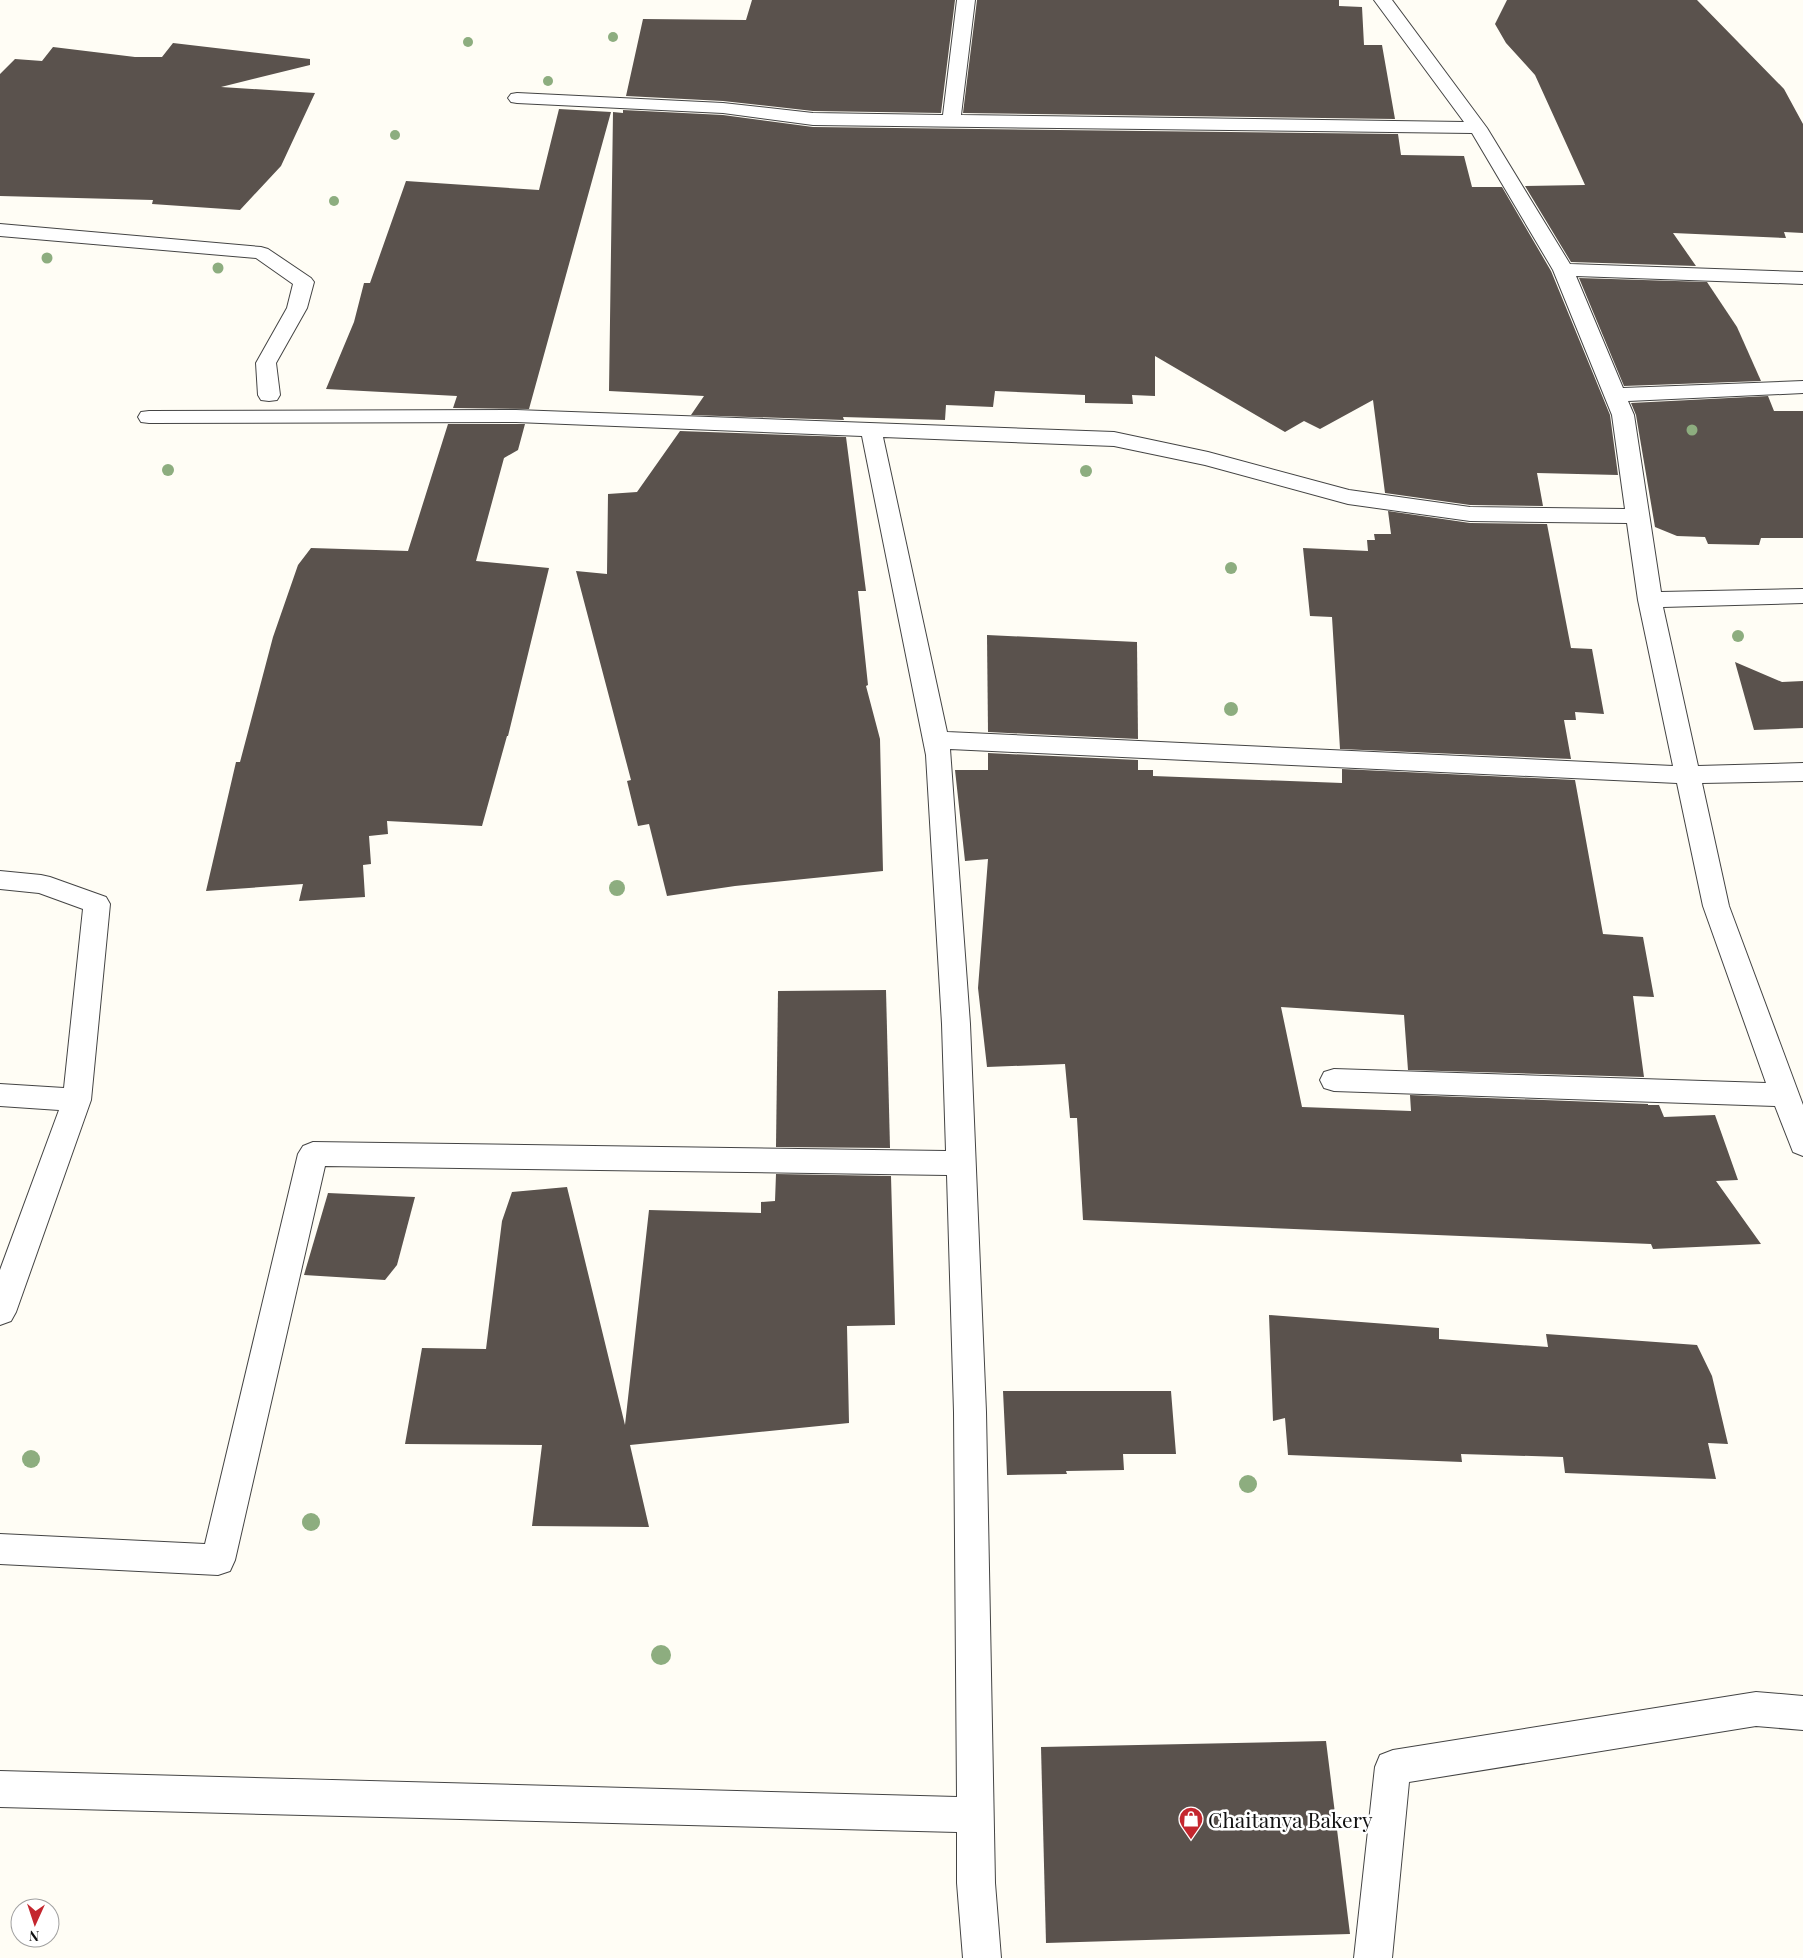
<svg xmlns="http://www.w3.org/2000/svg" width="1803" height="1958" font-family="'Playfair Display',serif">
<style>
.building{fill:#5a524d}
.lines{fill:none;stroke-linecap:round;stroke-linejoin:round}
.minor-casing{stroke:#444;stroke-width:2}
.minor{fill:#fff;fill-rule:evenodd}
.tree{fill:#8dad7f}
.labels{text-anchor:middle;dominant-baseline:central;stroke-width:5;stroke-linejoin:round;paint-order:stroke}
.near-poi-label{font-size:21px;fill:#111;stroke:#fff;text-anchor:start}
</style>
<rect width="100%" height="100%" fill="#fffdf5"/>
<g class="building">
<polygon points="752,0 955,0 941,113 813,111 723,101 626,96 643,19 746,20"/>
<polygon points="977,0 1339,0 1339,6 1362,7 1364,45 1382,45 1395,119 963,113"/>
<polygon points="1507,0 1697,0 1784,89 1803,124 1803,233 1784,232 1786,238 1673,233 1696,266 1571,262 1525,186 1585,185 1535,75 1506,43 1495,24"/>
<polygon points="173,43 310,59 310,65 221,87 315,93 281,166 240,210 152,204 153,200 0,196 0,74 15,59 42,61 53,47 135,57 162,57"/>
<polygon points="559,109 611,112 529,409 453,408 457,396 326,389 354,322 364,283 370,283 406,181 539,190"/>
<polygon points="623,110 723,115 813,127 1398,134 1401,155 1464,156 1472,187 1502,187 1551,271 1610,415 1618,475 1537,473 1543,506 1470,505 1385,493 1373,400 1320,429 1304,421 1285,432 1155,356 1155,396 1132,395 1133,404 1085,403 1085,395 995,391 993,407 946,405 945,420 843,417 844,420 691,415 704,396 609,391 613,112 623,113"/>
<polygon points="1579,278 1707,282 1737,327 1761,381 1624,386"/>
<polygon points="1768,396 1774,411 1803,411 1803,538 1761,538 1759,545 1708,544 1705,537 1677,536 1655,527 1636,415 1631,403"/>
<polygon points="448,424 525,424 518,450 504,458 476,561 549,568 508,736 507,736 482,826 387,821 388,834 369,836 371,864 363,865 365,897 299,901 303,884 206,891 236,762 240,762 273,637 298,565 311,548 408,551"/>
<polygon points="680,431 846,437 866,591 858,591 868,685 866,686 880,739 883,871 735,886 667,896 649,824 638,826 627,781 631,780 576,571 607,574 608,494 637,492"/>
<polygon points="1388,511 1470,523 1547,524 1571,648 1592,649 1604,714 1575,712 1576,720 1564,720 1571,759 1340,749 1332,617 1310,616 1303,548 1368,551 1367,540 1375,540 1374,534 1391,534"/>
<polygon points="987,635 1137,642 1138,739 988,732"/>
<polygon points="1735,662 1782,682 1803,681 1803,728 1754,730"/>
<polygon points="988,753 1138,760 1138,770 1153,770 1153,776 1342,783 1342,769 1575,780 1603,934 1643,937 1654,997 1633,996 1644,1077 1408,1070 1404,1015 1281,1007 1302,1107 1411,1111 1410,1095 1648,1104 1648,1105 1659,1105 1664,1117 1715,1115 1738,1180 1716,1181 1761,1244 1653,1249 1651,1244 1083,1220 1077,1118 1070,1118 1065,1064 987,1067 978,988 988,859 965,861 955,770 988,770"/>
<polygon points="886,990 890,1148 776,1147 778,991"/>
<polygon points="776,1174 891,1176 895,1325 847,1326 849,1423 630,1445 649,1527 532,1526 542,1445 405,1444 422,1348 486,1349 502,1221 512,1192 567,1187 625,1425 649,1210 761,1213 761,1202 775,1201"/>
<polygon points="328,1193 415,1197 397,1265 385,1280 304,1275"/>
<polygon points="1269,1315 1439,1328 1439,1339 1548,1347 1546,1334 1697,1345 1712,1376 1728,1444 1708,1443 1716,1479 1565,1473 1563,1457 1461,1454 1462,1462 1288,1455 1285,1418 1273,1421"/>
<polygon points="1003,1391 1171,1391 1176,1454 1123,1454 1124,1470 1066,1471 1067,1474 1007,1475"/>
<polygon points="1326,1741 1350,1934 1046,1943 1041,1747"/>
</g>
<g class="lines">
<defs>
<g id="minor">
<path d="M 957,0 L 975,0 L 961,115 L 1464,122 L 1374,0 L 1392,0 L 1487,128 L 1570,264 L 1803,272 L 1803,284 L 1576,276 L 1623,388 L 1803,381 L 1803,393 L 1628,401 L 1634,415 L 1661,592 L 1803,589 L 1803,603 L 1663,607 L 1698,766 L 1803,763 L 1803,781 L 1702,783 L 1729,906 L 1803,1105 L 1803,1156 L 1793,1152 L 1775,1106 L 1334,1091 L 1324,1088 L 1320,1080 L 1324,1072 L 1334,1069 L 1766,1083 L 1703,906 L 1677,783 L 950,749 L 970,1024 L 986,1412 L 995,1883 L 1001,1958 L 963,1958 L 957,1883 L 957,1832 L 0,1807 L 0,1771 L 957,1797 L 954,1412 L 947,1175 L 325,1166 L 235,1560 L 230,1571 L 218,1575 L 0,1564 L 0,1534 L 205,1544 L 298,1154 L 303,1146 L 313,1142 L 946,1151 L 942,1024 L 926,755 L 862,436 L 516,422 L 149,423 L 141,422 L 138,417 L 141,412 L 149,411 L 516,410 L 1114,432 L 1208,452 L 1349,490 L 1470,507 L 1625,509 L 1612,415 L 1553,270 L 1472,133 L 813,125 L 723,113 L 517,103 L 511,102 L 508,98 L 511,94 L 517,93 L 723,103 L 813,113 L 943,115 ZM 883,437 L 1114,446 L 1205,465 L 1348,504 L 1470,521 L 1627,523 L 1638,600 L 1673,766 L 947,732 Z"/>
<polygon points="0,224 261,247 268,249 311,278 314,282 307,308 276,363 280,395 277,400 269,401 261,400 258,395 256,363 287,308 293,284 256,258 0,236"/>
<polygon points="0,871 41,875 50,877 106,897 110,904 91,1100 16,1312 11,1321 0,1325 0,1270 59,1110 0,1106 0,1084 64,1088 83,909 39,893 0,889"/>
<polygon points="1756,1692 1803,1696 1803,1730 1756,1726 1409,1782 1392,1958 1354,1958 1375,1767 1380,1755 1393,1750"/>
</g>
</defs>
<use href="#minor" class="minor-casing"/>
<use href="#minor" class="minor"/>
</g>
<g class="tree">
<circle cx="613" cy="37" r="5"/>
<circle cx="468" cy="42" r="5"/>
<circle cx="548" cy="81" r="5"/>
<circle cx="395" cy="135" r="5"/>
<circle cx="334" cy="201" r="5"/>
<circle cx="47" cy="258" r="5.5"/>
<circle cx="218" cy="268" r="5.5"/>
<circle cx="1692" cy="430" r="5.5"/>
<circle cx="168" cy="470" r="6"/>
<circle cx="1086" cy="471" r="6"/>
<circle cx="1231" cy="568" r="6"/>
<circle cx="1738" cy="636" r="6"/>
<circle cx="1231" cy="709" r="7"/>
<circle cx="617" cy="888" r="8"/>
<circle cx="31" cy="1459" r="9"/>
<circle cx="1248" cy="1484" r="9"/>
<circle cx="311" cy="1522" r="9"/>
<circle cx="661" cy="1655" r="10"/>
</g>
<defs>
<symbol id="shop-pin" viewBox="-11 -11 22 30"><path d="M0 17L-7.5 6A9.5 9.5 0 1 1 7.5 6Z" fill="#c4262e" stroke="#fff"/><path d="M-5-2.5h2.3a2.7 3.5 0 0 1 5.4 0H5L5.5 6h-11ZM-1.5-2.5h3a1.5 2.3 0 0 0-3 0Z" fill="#fff"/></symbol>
</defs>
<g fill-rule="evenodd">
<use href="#shop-pin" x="1177" y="1805" width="28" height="38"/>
</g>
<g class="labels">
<g class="near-poi-label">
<text x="1208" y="1819">Chaitanya Bakery</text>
</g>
</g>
<g transform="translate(35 1923) rotate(183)"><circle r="24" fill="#ffffff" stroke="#a0a0a0"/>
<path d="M0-4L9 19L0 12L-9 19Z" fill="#c4262e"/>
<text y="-8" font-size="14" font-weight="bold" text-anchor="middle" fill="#111111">N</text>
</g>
</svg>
